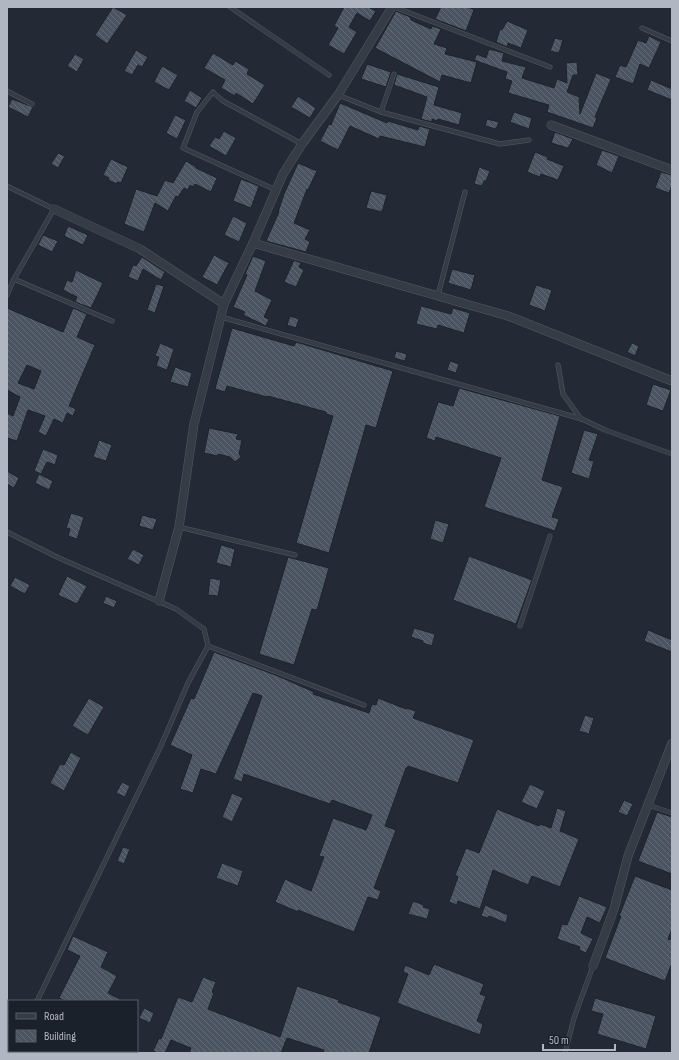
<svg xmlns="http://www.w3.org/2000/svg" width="679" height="1060" font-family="'Sofia Sans Condensed',sans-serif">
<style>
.building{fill:url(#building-back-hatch);stroke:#1d232d;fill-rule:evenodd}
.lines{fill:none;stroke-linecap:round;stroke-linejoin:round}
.service-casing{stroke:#545a64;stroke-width:5}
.minor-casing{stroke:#545a64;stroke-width:9}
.service{stroke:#363c46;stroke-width:4}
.minor{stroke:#363c46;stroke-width:8}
</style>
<defs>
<pattern id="building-back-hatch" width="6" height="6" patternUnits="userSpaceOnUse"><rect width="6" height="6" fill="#4b5461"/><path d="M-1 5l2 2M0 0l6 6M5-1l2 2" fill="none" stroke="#636a76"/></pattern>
</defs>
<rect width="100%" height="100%" fill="#232a35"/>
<g class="building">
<polygon points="113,7 127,15 107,44 95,35"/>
<polygon points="344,7 368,7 376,11 370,21 357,13 349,27 357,32 344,54 328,45 338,28 334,26"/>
<polygon points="441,7 468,7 474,10 466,31 435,19"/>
<polygon points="396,11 410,17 411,20 431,29 432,26 441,29 434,44 447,48 445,54 477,62 471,83 442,75 440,82 375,48"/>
<polygon points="507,21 528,30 521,48 508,43 507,47 496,42 500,29 502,30"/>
<polygon points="649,36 661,42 649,68 640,64 633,84 615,77 620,65 626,67 638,40 646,43"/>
<polygon points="555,38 563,40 559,53 550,51"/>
<polygon points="489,49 504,53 502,61 526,67 522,78 554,88 557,79 567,83 566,63 577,62 578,75 573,75 567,92 579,97 580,114 596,73 611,79 595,117 597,118 593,128 547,112 549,105 508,93 512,81 505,79 507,72 474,60 477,54 486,58"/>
<polygon points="136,50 148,57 142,67 138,65 132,75 124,71"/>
<polygon points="213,53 233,65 235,61 249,69 247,74 265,85 253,104 236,93 235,96 221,88 225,80 204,68"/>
<polygon points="75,54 84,59 77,72 67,66"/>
<polygon points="367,64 391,72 386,87 361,79"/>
<polygon points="162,66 178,75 169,90 154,82"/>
<polygon points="397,74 439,87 434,105 462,113 459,125 438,119 437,121 432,119 432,122 421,119 427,97 394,85"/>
<polygon points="651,80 672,89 672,100 647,90"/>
<polygon points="190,90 202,98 196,108 184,101"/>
<polygon points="298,96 316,108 310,118 291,107"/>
<polygon points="12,99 33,107 28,117 8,107"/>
<polygon points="340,103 387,123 388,121 418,130 419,126 430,129 425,147 380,136 379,139 350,126 338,150 320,141 329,124 331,125"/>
<polygon points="514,112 532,118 529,129 510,122"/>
<polygon points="175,115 186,120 177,139 166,133"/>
<polygon points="487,119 499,122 496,129 485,126"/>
<polygon points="224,131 236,138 226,156 209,146 215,137 219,139"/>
<polygon points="555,132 573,139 568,148 551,143"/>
<polygon points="602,150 619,156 612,173 596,165"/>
<polygon points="535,152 548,157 547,159 564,166 558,180 541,174 540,177 527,172"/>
<polygon points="58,153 65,156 58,168 51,164"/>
<polygon points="111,159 128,167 121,183 117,182 117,184 108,180 109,178 103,175"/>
<polygon points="186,161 196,167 196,168 217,178 211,192 195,184 193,187 190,185 188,190 184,188 178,197 176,196 168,211 155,203 144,232 124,224 136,189 157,196 165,180 173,183"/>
<polygon points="298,163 317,171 308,190 307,189 294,223 310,230 305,239 310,242 306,252 266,241 279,212 278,212 284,194"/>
<polygon points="479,167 490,171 486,181 484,181 482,186 474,184"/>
<polygon points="661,172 672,175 672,185 669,193 655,188"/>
<polygon points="241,179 259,186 251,208 233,201"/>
<polygon points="371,191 387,195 382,212 366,208"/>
<polygon points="233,216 247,223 239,242 224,235"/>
<polygon points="68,226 88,235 83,245 64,236"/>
<polygon points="43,235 58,241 52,252 38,245"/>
<polygon points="214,255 229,263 217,285 202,277"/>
<polygon points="253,256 266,261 255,291 272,300 264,317 269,319 266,326 243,315 245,312 233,307 247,275 245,274"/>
<polygon points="142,257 165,272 161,280 143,269 138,281 128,277 133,265 136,266"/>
<polygon points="294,260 301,263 299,267 304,270 296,287 284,282"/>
<polygon points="452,269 475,275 471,290 448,283"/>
<polygon points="76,270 103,283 91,308 75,302 77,297 63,290 67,280 72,282"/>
<polygon points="156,284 164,286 155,313 147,310"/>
<polygon points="536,285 552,290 545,311 529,305"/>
<polygon points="421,306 451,314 453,308 470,313 464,333 438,325 437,329 416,324"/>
<path d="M 7,308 L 63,332 L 73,308 L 87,314 L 77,337 L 95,345 L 69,406 L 76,409 L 73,416 L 67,413 L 63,423 L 54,419 L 46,436 L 38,432 L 45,416 L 28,410 L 17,441 L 7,438 L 7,413 L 13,416 L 20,397 L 7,390 ZM 27,365 L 41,371 L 34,389 L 18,383 Z"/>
<polygon points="290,316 299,319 296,328 287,325"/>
<polygon points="232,328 294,346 296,342 393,371 376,428 366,425 329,553 296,543 333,416 326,414 326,412 268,396 267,397 227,386 225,392 215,389"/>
<polygon points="160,343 174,349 167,370 156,366 159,357 155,356"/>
<polygon points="632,343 639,346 635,356 627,352"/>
<polygon points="396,351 407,354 405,361 394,358"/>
<polygon points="450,361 459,364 456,373 447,370"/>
<polygon points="175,367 192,373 188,387 170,382"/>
<polygon points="653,384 671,390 663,411 646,405"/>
<polygon points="459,388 560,416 542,480 563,487 552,517 559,519 555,531 484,507 501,458 436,437 435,441 426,438 438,402 453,406"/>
<polygon points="209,428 238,434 236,439 242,440 239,454 241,457 235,462 230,457 218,454 218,456 204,453"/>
<polygon points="584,430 598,434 589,460 594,461 589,479 571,473"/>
<polygon points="99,440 112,445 106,461 93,457"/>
<polygon points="43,449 58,455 55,465 47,462 41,474 34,471"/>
<polygon points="7,471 19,478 14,488 7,484"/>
<polygon points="39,474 53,481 49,490 35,483"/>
<polygon points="71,513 84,517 77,539 68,536 70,529 66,528"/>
<polygon points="142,515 157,519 153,530 139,526"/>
<polygon points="435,520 449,524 443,543 430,539"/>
<polygon points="221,545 235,549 231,567 216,563"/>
<polygon points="133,549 144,555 139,565 127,559"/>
<polygon points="469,556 532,580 516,624 453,600"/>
<polygon points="288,557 329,568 317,610 312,609 294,665 259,654"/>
<polygon points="67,576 87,586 77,604 58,595"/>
<polygon points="15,577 30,585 25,594 10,586"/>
<polygon points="210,578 221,580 218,596 208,595"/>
<polygon points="106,596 117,601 114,608 103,603"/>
<polygon points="414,628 435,634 432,646 423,643 423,641 411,637"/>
<polygon points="648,630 672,640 672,652 644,641"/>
<polygon points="214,652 278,676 314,692 313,694 369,713 372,704 376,705 378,698 406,709 406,708 416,711 413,718 474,740 458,783 408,766 407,768 406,768 385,826 396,830 374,888 381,891 378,900 368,897 354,932 298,910 298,912 275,902 285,879 311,891 324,857 319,856 333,818 366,830 372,815 332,800 330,804 244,774 242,782 233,779 262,696 253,693 216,774 201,769 193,793 180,789 192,755 170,745 191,698 194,699"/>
<polygon points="89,698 104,707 88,735 72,726"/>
<polygon points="585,715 594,718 589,734 579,731"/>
<polygon points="71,752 81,758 64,791 50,783 60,764 64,765"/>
<polygon points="122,782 130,786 125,797 116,793"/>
<polygon points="530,784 545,791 537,809 521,802"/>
<polygon points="232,793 243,798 232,822 222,817"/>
<polygon points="624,800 633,804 627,816 618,812"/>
<polygon points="557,808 566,811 560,831 579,839 560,887 532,876 528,885 493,870 480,909 458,901 457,905 449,902 458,877 455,875 466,848 479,853 497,809 539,826 540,824 551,828"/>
<polygon points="657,812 672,817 672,874 638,861"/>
<polygon points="123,847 130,849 124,864 117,861"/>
<polygon points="222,863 243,871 238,886 216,878"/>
<polygon points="635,876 672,890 672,929 668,939 672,940 672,963 665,981 605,958 621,916 619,916"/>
<polygon points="579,896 607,907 600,923 587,917 581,933 593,939 586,953 579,950 580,947 557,939 562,924 567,925"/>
<polygon points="413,901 424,905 423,907 430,909 427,919 408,914"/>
<polygon points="485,905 508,915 506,923 489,916 488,918 481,916"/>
<polygon points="73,936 108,952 101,967 117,976 108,993 123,1001 66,1001 59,998 80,956 67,950"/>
<polygon points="434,964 484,984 480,994 486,996 477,1021 483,1024 480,1035 397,1003 408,974 403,972 405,965 429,975"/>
<polygon points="203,977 216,982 212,992 214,993 208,1009 280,1037 297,986 339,1000 338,1002 381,1017 369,1053 323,1053 324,1050 287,1038 281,1053 189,1053 191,1048 171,1040 165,1053 158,1053 153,1051 159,1038 161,1039 178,997 192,1002"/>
<polygon points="595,998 656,1016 646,1049 597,1034 603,1014 591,1011"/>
<polygon points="144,1008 154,1013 150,1023 139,1018"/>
</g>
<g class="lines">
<defs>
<g id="service">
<polyline points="230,7 329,75"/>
<polyline points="394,7 550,67"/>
<polyline points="642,28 672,41"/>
<polyline points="7,91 32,104"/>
<polyline points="338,95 381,112 500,144 529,140"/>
<polyline points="381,112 394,74"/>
<polyline points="7,186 54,209 14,279 7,295"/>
<polyline points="276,190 183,148 197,112 213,92 223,101 302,144"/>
<polyline points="14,279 112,321"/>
<polyline points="438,295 465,192"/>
<polyline points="221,317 582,419 605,430 672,454"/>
<polyline points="558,365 563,394 581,419"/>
<polyline points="179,527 295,555"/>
<polyline points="7,532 59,558 176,609 204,629 208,646 188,683 160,748 37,1001"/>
<polyline points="520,626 550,536"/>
<polyline points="208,646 364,705"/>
<polyline points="648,805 672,813"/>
<polyline points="7,1014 9,1015"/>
<polyline points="57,1051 62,1053"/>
<polyline points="14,1053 15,1051"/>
<polyline points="565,1053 574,1018 593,966"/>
</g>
<g id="minor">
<polyline points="551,125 672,170"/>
<polyline points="54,209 140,249 224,304"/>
<polyline points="253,243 508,316 672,381"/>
<polyline points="159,601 179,527 194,424 224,304 253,243 283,174 302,144 338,95 392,7"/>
<polyline points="593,966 614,909 628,856 672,743"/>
</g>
</defs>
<use href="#service" class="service-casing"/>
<use href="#minor" class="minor-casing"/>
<use href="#service" class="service"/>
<use href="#minor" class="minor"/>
</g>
<rect width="679" height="1060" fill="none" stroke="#b1b7c2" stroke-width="16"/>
<rect x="8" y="1000" width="130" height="52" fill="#1b212a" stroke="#575d67"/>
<rect x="16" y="1013" width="20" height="6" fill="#363c46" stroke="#575d67"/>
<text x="44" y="1020" font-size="12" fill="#b1b7c2">Road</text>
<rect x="16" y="1030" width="20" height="12" fill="url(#building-back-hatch)" stroke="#575d67"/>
<text x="44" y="1040" font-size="12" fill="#b1b7c2">Building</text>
<path d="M543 1044v6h72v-6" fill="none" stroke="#b1b7c2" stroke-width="2"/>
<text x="549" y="1044" font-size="12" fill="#b1b7c2" stroke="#1b212a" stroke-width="3" paint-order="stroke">50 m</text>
</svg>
